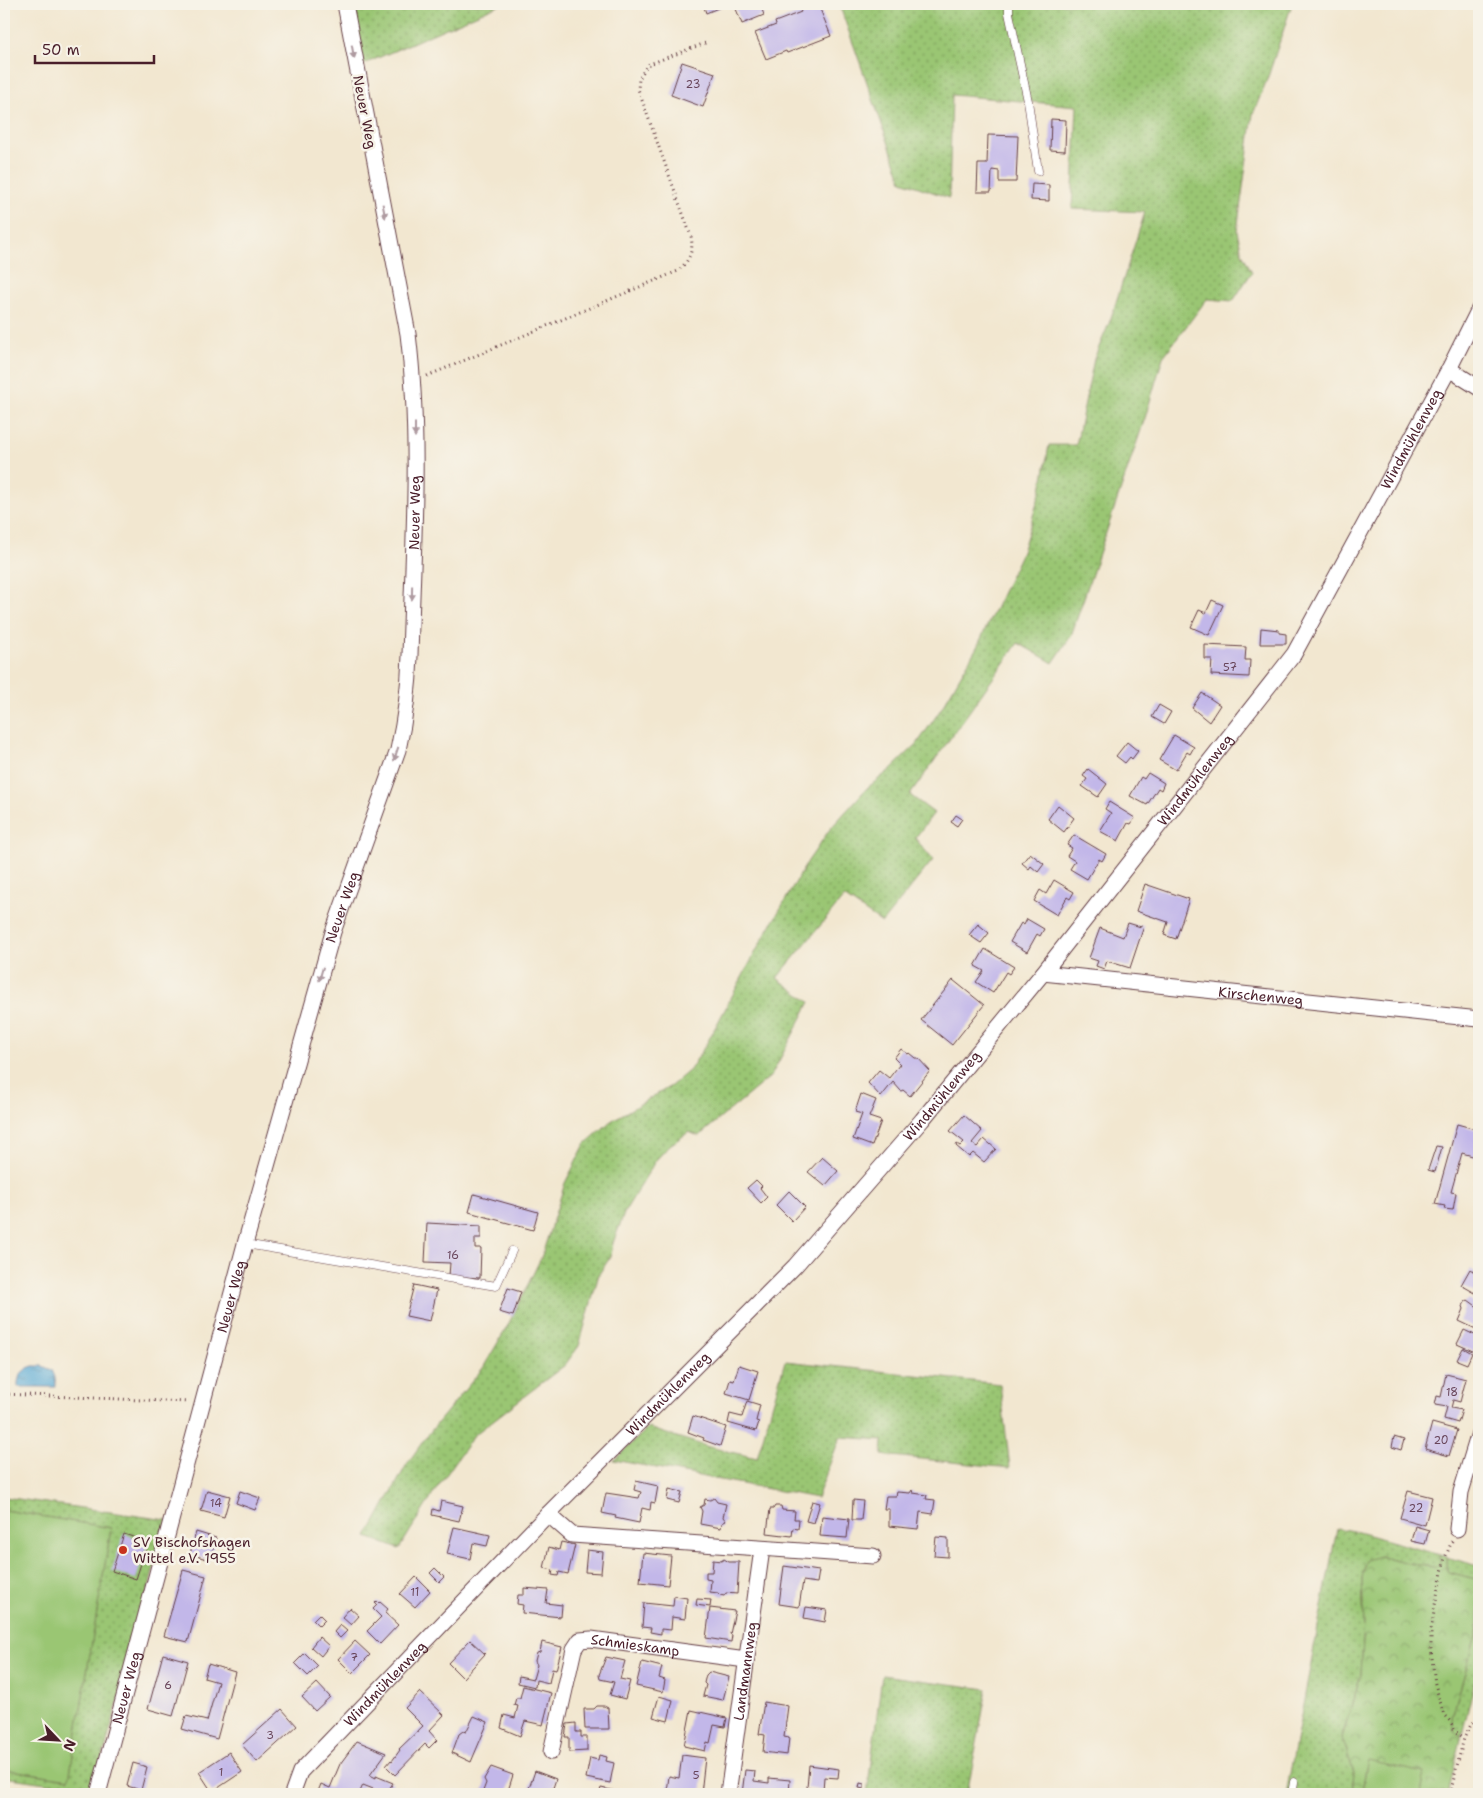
<svg xmlns="http://www.w3.org/2000/svg" width="1483" height="1798" font-family="'Shantell Sans',sans-serif">
<style>
.grass{fill:url(#grass-dots);stroke:#72724f}
.park{fill:url(#park-crowns);stroke:#72724f}
.pitch{fill:#9ac673;stroke:#72724f}
.water{fill:url(#water-ripples);stroke:#536580}
.building{fill:#c2b7e9}
.lines{fill:none;stroke-linecap:round;stroke-linejoin:round}
.service-casing{stroke:#633d44;stroke-width:9}
.minor-casing{stroke:#633d44;stroke-width:17}
.path{stroke:#633d44;stroke-width:3;stroke-dasharray:1 4;stroke-linecap:butt}
.service{stroke:#fff;stroke-width:8}
.minor{stroke:#fff;stroke-width:15}
.oneway{fill:#ae9aa0}
.poi-dot{fill:#c8321e;stroke:#f7f3e8;stroke-width:2}
.labels{text-anchor:middle;dominant-baseline:central;stroke-width:5;stroke-linejoin:round;paint-order:stroke}
.number-label{font-size:11px;fill:#68455a}
.street-label{font-size:14px;fill:#4a1f2b;stroke:#f7f3e8}
.poi-label{font-size:14px;fill:#4a1f2b;stroke:#f7f3e8;text-anchor:start}
</style>
<defs>
<pattern id="grass-dots" width="8" height="8" patternUnits="userSpaceOnUse" patternTransform="scale(1.25)"><rect width="8" height="8" fill="#9ac673"/><path d="M2 2h.1M6 6h.1" fill="none" stroke="#80a05f" stroke-width="1.8" stroke-linecap="round"/></pattern>
<pattern id="park-crowns" width="20" height="18" patternUnits="userSpaceOnUse" patternTransform="scale(1.25)"><rect width="20" height="18" fill="#9ac673"/><path d="M2 6a3 3 0 1 1 6 0M12 15a3 3 0 1 1 6 0" fill="none" stroke="#80a05f"/></pattern>
<pattern id="water-ripples" width="26" height="14" patternUnits="userSpaceOnUse" patternTransform="scale(1.25)"><rect width="26" height="14" fill="#5cabd6"/><path d="M2 4q2-2 4 0t4 0M15 11q2-2 4 0t4 0" fill="none" stroke="#4e8bae"/></pattern>
</defs>
<rect width="100%" height="100%" fill="#f7f3e8"/>
<filter id="ink" filterUnits="userSpaceOnUse"><feTurbulence type="fractalNoise" baseFrequency=".02" numOctaves="2"/><feDisplacementMap in="SourceGraphic" scale="10" xChannelSelector="R" yChannelSelector="G"/><feConvolveMatrix kernelMatrix="1 2 1 2 8 2 1 2 1" color-interpolation-filters="sRGB"/></filter>
<filter id="wash" filterUnits="userSpaceOnUse"><feTurbulence type="fractalNoise" baseFrequency=".0096" numOctaves="4" result="noise"/><feDisplacementMap in="SourceGraphic" scale="20" xChannelSelector="R" yChannelSelector="G"/><feGaussianBlur stdDeviation="1.12" result="paint"/><feColorMatrix in="noise" values="0 0 0 0 0 0 0 0 0 0 0 0 0 0 0 0 0 1.4 0 .05"/><feComposite in="paint" operator="in"/></filter>
<g filter="url(#wash)">
<rect width="100%" height="100%" fill="#f2e7d0"/>
<g class="grass">
<polygon points="372,4 501,4 362,65 352,14"/>
<polygon points="839,4 1292,4 1268,77 1253,114 1237,231 1242,253 1252,272 1233,301 1207,299 1163,357 1145,418 1071,636 1053,663 1018,643 910,795 934,813 915,838 933,860 882,923 844,897 777,978 810,1002 771,1076 699,1136 689,1132 670,1145 656,1160 625,1211 613,1243 611,1256 599,1274 579,1346 565,1365 474,1435 435,1491 399,1549 367,1537 407,1464 426,1437 483,1368 507,1327 541,1258 565,1183 585,1144 611,1121 671,1086 690,1070 708,1041 761,942 808,861 830,829 867,788 890,770 917,744 941,709 977,647 1022,552 1041,490 1049,445 1076,445 1094,359 1110,321 1145,212 1072,209 1077,106 952,95 949,198 902,181"/>
<polygon points="785,1361 1000,1384 1010,1468 882,1455 883,1440 840,1437 817,1498 614,1460 648,1428 709,1447 757,1458"/>
<polygon points="4,1497 167,1520 94,1790 4,1777 4,1769 69,1779 111,1528 4,1510"/>
<polygon points="1337,1528 1358,1532 1440,1555 1439,1562 1435,1567 1417,1565 1380,1556 1362,1578 1364,1624 1361,1675 1342,1737 1354,1772 1352,1794 1286,1794"/>
<polygon points="1446,1557 1479,1566 1479,1580 1448,1572 1446,1568"/>
<polygon points="1479,1625 1479,1663 1462,1735 1459,1735 1454,1730 1452,1717"/>
<polygon points="882,1675 987,1689 967,1794 867,1794"/>
</g>
<polygon class="park" points="1440,1555 1446,1557 1446,1568 1448,1572 1479,1580 1479,1625 1452,1716 1454,1730 1459,1735 1462,1735 1448,1794 1420,1794 1424,1773 1368,1762 1361,1794 1352,1794 1354,1772 1342,1738 1361,1675 1364,1624 1362,1578 1366,1560 1380,1556 1417,1565 1434,1567 1439,1562"/>
<g class="pitch">
<polygon points="4,1510 111,1528 69,1779 4,1769"/>
<polygon points="1368,1761 1424,1773 1420,1794 1361,1794"/>
</g>
<path class="water" d="M 33,1366 L 42,1366 L 52,1370 L 55,1377 L 56,1387 L 18,1387 C 17,1376 23,1369 33,1366 Z"/>
<g id="blocks">
<g class="building">
<polygon points="703,4 728,4 706,13"/>
<polygon points="734,4 760,4 764,15 742,24"/>
<polygon points="798,4 818,4 831,36 787,53 786,51 766,59 755,33 776,25 775,22 801,12"/>
<polygon points="682,62 715,73 703,107 671,95"/>
<polygon points="1051,119 1066,120 1065,151 1050,150"/>
<polygon points="988,135 1018,136 1016,182 999,182 999,171 992,170 991,192 977,192 978,164 987,164"/>
<polygon points="1032,184 1049,185 1049,201 1031,200"/>
<polygon points="1212,600 1223,605 1209,635 1191,627 1199,610 1206,613"/>
<polygon points="1261,628 1279,630 1279,633 1286,634 1286,644 1260,644"/>
<polygon points="1205,645 1246,647 1245,660 1250,660 1249,677 1211,675 1212,659 1205,659"/>
<polygon points="1202,693 1220,705 1209,722 1192,708"/>
<polygon points="1159,705 1171,712 1164,724 1152,717"/>
<polygon points="1174,735 1194,747 1190,754 1187,752 1176,770 1159,760"/>
<polygon points="1127,742 1138,751 1132,759 1130,757 1125,763 1116,756"/>
<polygon points="1088,769 1107,784 1098,797 1082,786 1087,779 1083,776"/>
<polygon points="1148,773 1164,783 1161,790 1158,788 1147,805 1130,796 1141,777 1144,779"/>
<polygon points="1109,802 1135,818 1131,824 1128,823 1118,841 1100,831 1111,813 1105,809"/>
<polygon points="1058,805 1074,818 1064,832 1048,819"/>
<polygon points="956,815 962,819 957,826 951,822"/>
<polygon points="1074,835 1106,854 1102,861 1099,859 1087,879 1070,869 1075,861 1067,856 1072,848 1067,845"/>
<polygon points="1030,853 1044,864 1038,872 1031,866 1029,869 1022,863"/>
<polygon points="1054,880 1074,892 1070,899 1067,897 1057,915 1034,901 1040,890 1046,894"/>
<polygon points="1145,884 1189,899 1176,939 1164,935 1168,922 1136,911"/>
<polygon points="1027,919 1044,929 1040,936 1037,934 1027,952 1010,942 1021,923 1024,925"/>
<polygon points="1128,923 1141,927 1141,925 1144,926 1130,968 1107,961 1104,969 1096,966 1098,961 1089,958 1100,928 1123,937"/>
<polygon points="978,924 989,933 981,943 969,935"/>
<polygon points="985,949 1014,967 1009,974 1006,972 993,993 976,982 984,971 975,966"/>
<polygon points="953,980 984,1005 952,1045 921,1020"/>
<polygon points="901,1049 908,1054 909,1053 915,1058 918,1058 930,1071 910,1096 903,1090 901,1091 893,1082 881,1097 868,1083 879,1070 889,1078 900,1064 894,1058"/>
<polygon points="861,1094 876,1100 869,1117 881,1121 872,1146 853,1139 862,1114 855,1112"/>
<polygon points="964,1115 982,1131 972,1143 977,1147 984,1139 996,1149 984,1162 973,1153 969,1157 956,1146 957,1144 960,1146 964,1142 950,1131"/>
<polygon points="1457,1124 1479,1130 1479,1150 1476,1157 1462,1153 1451,1192 1456,1193 1453,1210 1444,1209 1445,1206 1435,1204"/>
<polygon points="1436,1146 1442,1147 1435,1172 1428,1170"/>
<polygon points="822,1157 838,1171 825,1186 808,1172"/>
<polygon points="756,1180 762,1186 760,1188 767,1197 761,1203 747,1188"/>
<polygon points="789,1191 805,1207 792,1221 776,1205"/>
<polygon points="474,1194 538,1212 533,1230 469,1212"/>
<polygon points="427,1223 481,1226 481,1238 475,1238 475,1248 481,1248 480,1278 449,1276 450,1263 425,1262"/>
<polygon points="1470,1269 1479,1275 1479,1290 1477,1294 1461,1285"/>
<polygon points="414,1285 437,1290 430,1321 406,1316"/>
<polygon points="508,1288 521,1292 513,1316 499,1312"/>
<polygon points="1468,1300 1479,1308 1478,1330 1459,1321 1464,1309 1463,1306 1465,1302"/>
<polygon points="1464,1330 1479,1337 1479,1343 1475,1352 1457,1344"/>
<polygon points="1463,1348 1472,1353 1467,1364 1457,1360"/>
<polygon points="739,1365 758,1371 749,1400 726,1393 730,1380 734,1381"/>
<polygon points="1446,1374 1466,1379 1460,1402 1453,1400 1451,1408 1462,1410 1458,1423 1444,1419 1447,1407 1435,1405 1437,1396 1441,1397"/>
<polygon points="747,1401 760,1405 756,1421 759,1422 756,1431 728,1423 730,1414 742,1417"/>
<polygon points="693,1416 726,1427 720,1446 703,1440 704,1438 688,1432"/>
<polygon points="1432,1423 1457,1430 1449,1456 1425,1449"/>
<polygon points="1394,1437 1404,1440 1401,1450 1392,1447"/>
<polygon points="636,1481 658,1486 655,1503 651,1502 650,1510 642,1508 639,1523 615,1518 616,1516 602,1513 606,1493 639,1498 641,1492 634,1490"/>
<polygon points="669,1489 682,1492 679,1503 667,1500"/>
<polygon points="207,1490 230,1496 224,1517 201,1511"/>
<polygon points="912,1490 913,1493 927,1495 926,1499 935,1500 933,1514 920,1512 918,1529 889,1526 889,1509 884,1509 886,1496 896,1496 897,1492 910,1493"/>
<polygon points="240,1491 260,1498 255,1510 236,1503"/>
<polygon points="1408,1491 1432,1497 1425,1525 1400,1518"/>
<polygon points="714,1498 717,1502 726,1504 723,1517 726,1521 722,1523 721,1528 700,1524 702,1511 700,1507 704,1505 705,1499 710,1500"/>
<polygon points="853,1500 863,1501 861,1520 852,1520"/>
<polygon points="441,1501 463,1506 459,1521 432,1515 433,1509 439,1511"/>
<polygon points="812,1501 820,1503 814,1523 806,1521"/>
<polygon points="775,1506 781,1506 782,1510 795,1511 794,1519 799,1519 798,1529 793,1528 792,1536 767,1533 770,1509 773,1509"/>
<polygon points="822,1516 849,1519 847,1538 820,1536"/>
<polygon points="1415,1526 1429,1530 1425,1544 1411,1541"/>
<polygon points="454,1527 490,1535 487,1546 473,1543 470,1559 447,1554"/>
<polygon points="196,1532 216,1538 210,1560 190,1554"/>
<polygon points="124,1534 148,1542 136,1579 112,1571"/>
<polygon points="936,1537 948,1538 948,1557 934,1556"/>
<polygon points="561,1542 575,1545 568,1574 559,1572 558,1576 552,1575 553,1570 544,1568 549,1547 559,1550"/>
<polygon points="587,1550 603,1552 601,1573 585,1572"/>
<polygon points="643,1553 671,1556 668,1585 640,1582"/>
<polygon points="724,1559 729,1562 739,1562 737,1594 726,1593 724,1596 720,1595 718,1593 710,1592 711,1580 706,1579 706,1572 712,1572 713,1560 721,1561"/>
<polygon points="784,1566 819,1571 817,1583 803,1581 799,1607 779,1604"/>
<polygon points="435,1568 444,1577 439,1582 430,1573"/>
<polygon points="183,1570 206,1576 188,1642 164,1636"/>
<polygon points="416,1577 430,1591 415,1607 400,1594"/>
<polygon points="524,1588 548,1590 546,1603 562,1605 561,1617 522,1613 523,1605 517,1604 518,1595 524,1595"/>
<polygon points="674,1596 687,1598 685,1619 672,1617 671,1630 661,1629 661,1634 650,1632 651,1628 642,1627 644,1603 673,1606"/>
<polygon points="697,1599 711,1600 710,1607 696,1605"/>
<polygon points="377,1601 379,1603 380,1602 388,1609 385,1613 398,1625 380,1644 367,1631 381,1617 373,1609 377,1605 375,1603"/>
<polygon points="806,1607 827,1610 825,1622 804,1618"/>
<polygon points="350,1608 359,1616 351,1625 342,1617"/>
<polygon points="710,1608 735,1611 730,1634 732,1635 731,1642 706,1638"/>
<polygon points="319,1614 325,1620 319,1626 313,1620"/>
<polygon points="340,1625 347,1631 340,1638 334,1632"/>
<polygon points="319,1637 329,1646 321,1656 311,1647"/>
<polygon points="470,1640 485,1654 463,1678 448,1663"/>
<polygon points="355,1641 370,1655 352,1673 338,1659"/>
<polygon points="542,1642 562,1647 556,1670 552,1669 549,1683 536,1680 535,1687 518,1683 519,1676 533,1679 537,1665 535,1661 537,1653 540,1652"/>
<polygon points="305,1653 318,1666 308,1676 295,1663"/>
<polygon points="163,1654 188,1661 173,1716 148,1709"/>
<polygon points="606,1657 625,1661 620,1679 630,1681 625,1699 610,1695 614,1682 600,1679 599,1675"/>
<polygon points="642,1662 662,1667 659,1678 665,1680 663,1692 636,1686"/>
<polygon points="208,1664 235,1672 217,1739 182,1729 186,1716 207,1721 218,1682 204,1678"/>
<polygon points="709,1672 729,1677 723,1700 703,1696 706,1685 704,1683 706,1675"/>
<polygon points="317,1683 330,1697 315,1711 302,1697"/>
<polygon points="523,1686 551,1693 543,1725 525,1721 520,1736 501,1728 504,1715 515,1718 518,1706 514,1705 516,1698 520,1698"/>
<polygon points="420,1692 444,1715 429,1731 437,1740 429,1748 425,1744 395,1775 386,1766 391,1760 392,1761 400,1750 399,1749 423,1726 405,1708"/>
<polygon points="659,1696 673,1700 668,1721 653,1717"/>
<polygon points="764,1702 788,1706 784,1737 789,1738 787,1755 763,1752 765,1735 759,1734"/>
<polygon points="597,1706 604,1706 608,1708 609,1729 585,1729 584,1709 594,1709"/>
<polygon points="282,1709 297,1726 257,1762 242,1745"/>
<polygon points="691,1710 727,1718 725,1727 714,1725 710,1743 707,1742 705,1751 684,1746"/>
<polygon points="474,1716 488,1722 471,1762 452,1753 459,1734 463,1731 466,1732"/>
<polygon points="576,1723 576,1732 581,1732 581,1737 587,1737 587,1751 569,1752 569,1737 565,1737 567,1724"/>
<polygon points="357,1741 386,1753 370,1775 376,1778 376,1776 393,1783 386,1794 363,1785 359,1794 317,1794 321,1784 330,1788 340,1764"/>
<polygon points="229,1752 242,1772 212,1792 199,1772"/>
<polygon points="599,1755 607,1757 606,1761 614,1763 610,1783 586,1778 590,1758 598,1760"/>
<polygon points="682,1755 705,1758 701,1794 675,1791 674,1794 659,1794 659,1791 667,1792 669,1776 679,1778"/>
<polygon points="133,1763 147,1767 141,1790 127,1786"/>
<polygon points="809,1765 839,1769 838,1778 824,1777 823,1790 807,1788"/>
<polygon points="491,1767 513,1775 507,1794 491,1794 483,1791 486,1783 484,1779"/>
<polygon points="745,1770 755,1771 754,1781 769,1783 769,1778 790,1780 789,1794 742,1794"/>
<polygon points="535,1771 556,1779 551,1794 527,1794"/>
<polygon points="860,1783 864,1784 864,1789 859,1788"/>
<polygon points="601,1788 621,1792 621,1794 599,1794"/>
</g>
</g>
</g>
<g filter="url(#ink)">
<use href="#blocks" fill-opacity="0" stroke="#633d44" stroke-width="1"/>
<g class="lines">
<defs>
<g id="service">
<polyline points="1009,4 1009,13 1028,101 1038,171"/>
<polyline points="245,1244 496,1286 512,1251"/>
<polyline points="1292,1794 1294,1782"/>
</g>
<g id="minor">
<polyline points="1449,369 1479,388"/>
<path id="s1" d="M 1043,973 L 1479,1019"/>
<polyline points="548,1514 572,1535 873,1556"/>
<polyline points="1457,1529 1461,1492 1479,1433"/>
<path id="s2" d="M 551,1752 L 574,1649 L 580,1640 L 591,1639 L 746,1660"/>
<path id="s3" d="M 98,1794 L 245,1244 L 333,932 L 398,750 C 405,719 409,688 410,656 C 413,549 421,441 408,334 L 345,4"/>
<path id="s4" d="M 292,1794 L 300,1772 L 548,1514 L 795,1266 L 922,1120 L 1043,973 L 1294,654 L 1449,369 L 1479,309"/>
<path id="s5" d="M 728,1794 L 762,1549"/>
</g>
</defs>
<use href="#service" class="service-casing"/>
<use href="#minor" class="minor-casing"/>
<g class="path">
<path d="M 427,376 L 678,271 C 689,261 694,251 691,236 L 638,89 L 639,79 L 647,65 L 708,42"/>
<polyline points="4,1394 188,1402"/>
<polyline points="1452,1541 1445,1558 1435,1605 1431,1631 1431,1649 1435,1684 1444,1715 1451,1722 1455,1731 1464,1738"/>
<polyline points="1450,1794 1464,1738 1472,1723 1479,1722"/>
</g>
<use href="#service" class="service"/>
<use href="#minor" class="minor"/>
</g>
<defs><path id="oneway-solid" d="M-6-.8H1V-3.2L6.5 0L1 3.2V.8H-6Z" transform="scale(1.25)"/></defs>
<g class="oneway">
<use href="#oneway-solid" transform="translate(353 52) rotate(80)"/>
<use href="#oneway-solid" transform="translate(384 211) rotate(79)"/>
<use href="#oneway-solid" transform="translate(415 430) rotate(90)"/>
<use href="#oneway-solid" transform="translate(412 593) rotate(91)"/>
<use href="#oneway-solid" transform="translate(396 754) rotate(108)"/>
<use href="#oneway-solid" transform="translate(321 974) rotate(106)"/>
</g>
</g>
<circle class="poi-dot" cx="123" cy="1550" r="5"/>
<g class="labels">
<g class="number-label">
<text x="693" y="84">23</text>
<text x="1230" y="667">57</text>
<text x="453" y="1255">16</text>
<text x="1452" y="1392">18</text>
<text x="1441" y="1440">20</text>
<text x="216" y="1503">14</text>
<text x="1416" y="1508">22</text>
<text x="415" y="1592">11</text>
<text x="354" y="1657">7</text>
<text x="168" y="1685">6</text>
<text x="270" y="1735">3</text>
<text x="221" y="1772">1</text>
<text x="696" y="1775">5</text>
</g>
<g class="street-label">
<text transform="translate(365 112) rotate(79)">Neuer Weg</text>
<text stroke="none"><textPath href="#s4" startOffset="1766">Windmühlenweg</textPath></text>
<text stroke="none"><textPath href="#s3" startOffset="1325">Neuer Weg</textPath></text>
<text stroke="none"><textPath href="#s4" startOffset="1361">Windmühlenweg</textPath></text>
<text stroke="none"><textPath href="#s3" startOffset="920">Neuer Weg</textPath></text>
<text stroke="none"><textPath href="#s1" startOffset="219">Kirschenweg</textPath></text>
<text stroke="none"><textPath href="#s4" startOffset="956">Windmühlenweg</textPath></text>
<text stroke="none"><textPath href="#s3" startOffset="515">Neuer Weg</textPath></text>
<text stroke="none"><textPath href="#s4" startOffset="551">Windmühlenweg</textPath></text>
<text stroke="none"><textPath href="#s2" startOffset="172">Schmieskamp</textPath></text>
<text stroke="none"><textPath href="#s5" startOffset="124">Landmannweg</textPath></text>
<text stroke="none"><textPath href="#s4" startOffset="146">Windmühlenweg</textPath></text>
<text stroke="none"><textPath href="#s3" startOffset="110">Neuer Weg</textPath></text>
</g>
<g class="poi-label">
<text x="133" y="1542">SV Bischofshagen<tspan x="133" dy="16">Wittel e.V. 1955</tspan></text>
</g>
</g>
<rect width="1483" height="1798" fill="none" stroke="#f7f3e8" stroke-width="20"/>
<g transform="translate(58 1740) rotate(115)" stroke="#f7f3e8" stroke-width="4" paint-order="stroke">
<path d="M0-4L9 19L0 12L-9 19Z" fill="#4a1f2b"/>
<text y="-8" font-size="14" font-weight="bold" text-anchor="middle" fill="#4a1f2b">N</text>
</g>
<path d="M35 55v8h119v-8" fill="none" stroke="#4a1f2b" stroke-width="2.5"/>
<text x="42" y="55" font-size="15" fill="#4a1f2b" stroke="#f7f3e8" stroke-width="4" paint-order="stroke">50 m</text>
</svg>
